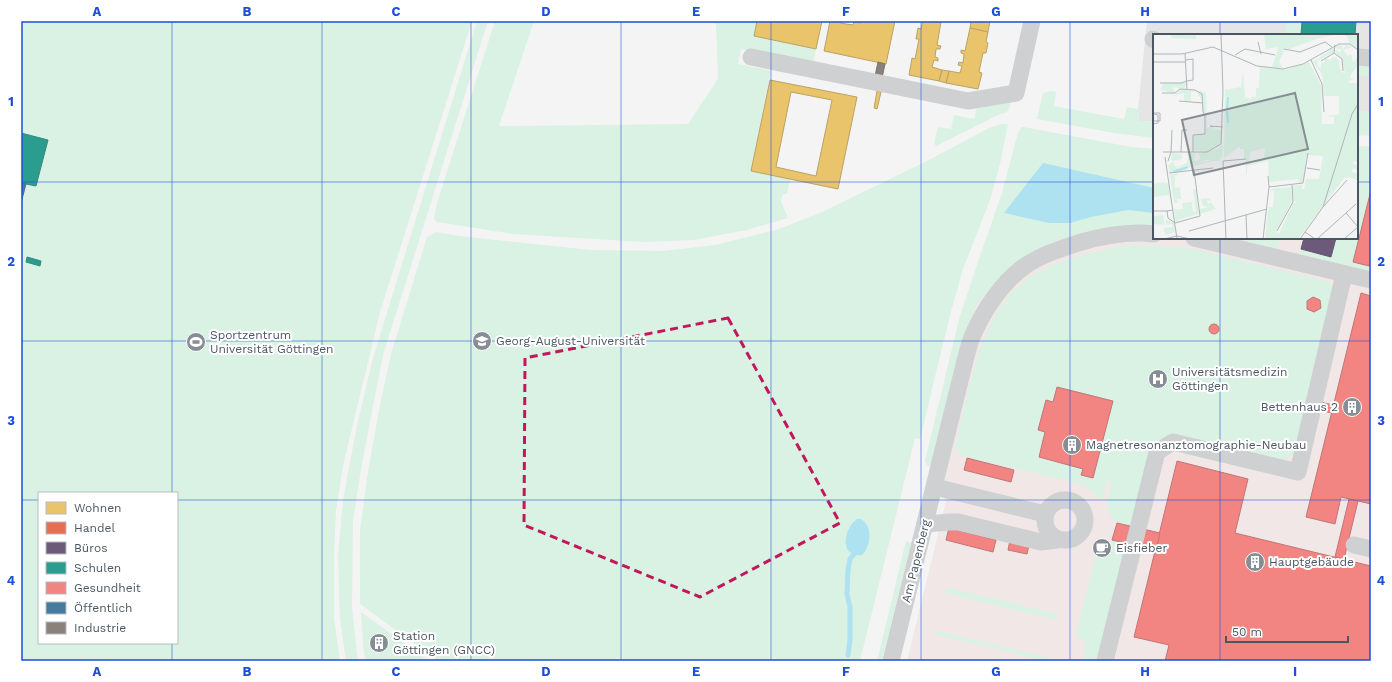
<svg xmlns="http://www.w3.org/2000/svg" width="1392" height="682" font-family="'Work Sans',sans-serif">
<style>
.education{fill:#e6e5e6}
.medical{fill:#f1e7e6}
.green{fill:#d9f2e3;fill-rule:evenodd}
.water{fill:#aee2f0}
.homes{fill:#e9c46a;stroke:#b9a367;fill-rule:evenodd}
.shops{fill:#e76f51;stroke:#b86856}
.offices{fill:#6d597a;stroke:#625872}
.schools{fill:#2a9d8f;stroke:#348881}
.health{fill:#f28482;stroke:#c07678}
.public{fill:#457b9d;stroke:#46708b}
.industry{fill:#8a817c;stroke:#777474}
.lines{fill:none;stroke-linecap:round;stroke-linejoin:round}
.stream{stroke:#aee2f0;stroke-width:5}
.minor{stroke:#ced0d2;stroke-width:17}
.marked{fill:none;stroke:#c2185b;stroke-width:3;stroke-dasharray:8 5;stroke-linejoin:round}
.grid{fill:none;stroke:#1d4ed8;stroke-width:1;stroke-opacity:0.55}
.labels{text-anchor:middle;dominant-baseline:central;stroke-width:4;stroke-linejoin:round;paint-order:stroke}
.poi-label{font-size:12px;fill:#4a5661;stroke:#fff;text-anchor:start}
.street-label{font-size:12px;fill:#4a5661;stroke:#fff}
.inset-river{fill:none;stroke:#aee2f0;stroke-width:2}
.inset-road{fill:none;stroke:#b0b5b9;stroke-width:1}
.view{fill:#868d94;fill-opacity:0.15;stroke:#868d94;stroke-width:2}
.inset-edge{fill:none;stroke:#4a5661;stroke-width:2}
.neatline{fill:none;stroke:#1d4ed8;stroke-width:1.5}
.grid-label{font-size:13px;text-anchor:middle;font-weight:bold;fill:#1d4ed8}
</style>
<rect width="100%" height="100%" fill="#f4f4f4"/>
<polygon class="education" points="1147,21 1371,21 1371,111 1357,111 1357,35 1154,35 1154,121 1139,122 1138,109"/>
<polygon class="medical" points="1022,127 1131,147 1154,149 1154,238 1357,238 1357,147 1371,146 1371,661 907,661 946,501 930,466 927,465 925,461 960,316 979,259 1002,194 1018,133"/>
<g class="green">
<path d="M 21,21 L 472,21 L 380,312 L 343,466 L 336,511 L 334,555 L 334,618 L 340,661 L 21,661 ZM 39,493 L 177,493 L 177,643 L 39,643 Z"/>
<polygon points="477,21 488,21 383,355 362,463 353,520 352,608 358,661 346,661 340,619 338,556 343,500 357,425 373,358"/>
<polygon points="495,21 534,21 499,126 688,124 718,79 716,24 712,21 757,21 754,36 816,49 813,64 741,49 738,64 771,71 751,171 790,179 787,194 783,194 781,201 788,218 747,230 693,240 644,242 513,234 437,222 434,219 437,203"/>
<polygon points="1286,21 1302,21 1301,35 1285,35"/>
<polygon points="1357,65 1370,67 1368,76 1357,75"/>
<polygon points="1052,91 1056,92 1054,106 1124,119 1127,107 1138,109 1139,122 1154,121 1154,138 1114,133 1037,119 1043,93"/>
<polygon points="1011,100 1009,109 1006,113 1000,114 936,146 934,143 938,127 951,129 954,115 974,119 977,107"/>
<polygon points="1357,111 1371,111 1371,135 1357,136"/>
<polygon points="1001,124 1008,124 1000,164 990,200 963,269 951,311 920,439 915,438 860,661 438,661 360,604 360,531 367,478 379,410 391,354 427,237 436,232 459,236 591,250 663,251 715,245 779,229 822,212 927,161 989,128"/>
<polygon points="1022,127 1131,147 1154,149 1154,226 1079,235 1045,246 1014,265 997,280 977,304 968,325 958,354 930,466 927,465 925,461 960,316 979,259 1002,194 1018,133"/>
<polygon points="1371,146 1371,272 1300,255 1301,249 1331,256 1336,238 1357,238 1357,147"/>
<polygon points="1230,238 1280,238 1277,250"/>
<path d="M 1133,245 L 1163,246 L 1194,249 L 1330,282 L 1334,297 L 1297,453 L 1282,461 L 1178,436 L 1151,455 L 1099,661 L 1082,661 L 1086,643 L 1076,635 L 1096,555 C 1114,546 1112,541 1117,523 C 1102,510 1108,499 1112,482 L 1107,481 L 1103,500 C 1095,495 1090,489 1081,484 L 963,456 L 956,450 L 956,444 C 966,401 974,353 996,314 C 1023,265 1083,252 1133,245 Z"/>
<polygon points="906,541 911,543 882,661 877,661"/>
<polygon points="946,587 1058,614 1056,620 945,593"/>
<polygon points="361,612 429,661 366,661 364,654"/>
<polygon points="935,630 1047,657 1046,661 934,634"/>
</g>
<g class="water">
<polygon points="1043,163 1154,188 1154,213 1128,210 1091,217 1070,223 1049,223 1004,213"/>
<path d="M 857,519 L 861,519 C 873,526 871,546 862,555 C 839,558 843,529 857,519 Z"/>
</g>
<g class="homes">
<polygon points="757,21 822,21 816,49 754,36"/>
<polygon points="830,21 841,21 840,23 853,25 854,22 861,23 862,21 895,21 886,64 824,51"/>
<polygon points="923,21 941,22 937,45 941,46 940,49 936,49 935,57 938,58 938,61 934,60 932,67 942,70 939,81 909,75 912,58 915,59 919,39 916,39 918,28 921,29"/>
<polygon points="971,21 990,21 988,32 970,28"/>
<polygon points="970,28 988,32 986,42 988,43 986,53 983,53 979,72 982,73 978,89 946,83 949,71 960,73 962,66 958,65 959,62 963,63 964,54 961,53 961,50 965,51"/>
<polygon points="942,70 949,71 946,83 939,81"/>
<path d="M 770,80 L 857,97 L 838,189 L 751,171 ZM 791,92 L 832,100 L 816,176 L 776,167 Z"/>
<polygon points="877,91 881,92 877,109 874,108"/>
</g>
<polygon class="shops" points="1105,544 1107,550 1098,553 1096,547"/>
<polygon class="offices" points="1304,238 1336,238 1331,257 1301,249"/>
<g class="schools">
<polygon points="1302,21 1356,21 1355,35 1301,35"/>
<polygon points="21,133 48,140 36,186 21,183"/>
<polygon points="27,257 41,261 40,266 26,262"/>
<polygon points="383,640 383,645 375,646 374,641"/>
</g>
<g class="health">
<polygon points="1371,190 1371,259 1369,266 1353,262"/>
<polygon points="1361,293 1371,296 1371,504 1341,497 1335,524 1306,517"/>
<polygon points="1313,297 1320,300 1321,308 1314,312 1307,309 1307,301"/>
<circle cx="1214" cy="329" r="5"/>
<polygon points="1057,387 1113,401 1093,478 1081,475 1083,469 1039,457 1045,432 1038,430 1046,400 1053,402"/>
<polygon points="1320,402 1333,405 1332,413 1318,410"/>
<polygon points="967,458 1014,470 1011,482 964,470"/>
<polygon points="1177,461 1248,479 1235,533 1371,566 1371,661 1165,661 1169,645 1134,637"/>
<polygon points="1349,499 1358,501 1344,559 1335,557"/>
<polygon points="1117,523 1160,533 1156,551 1112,540"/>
<polygon points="949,528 996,540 993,552 946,540"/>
<polygon points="1010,540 1029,545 1027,554 1008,550"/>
</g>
<polygon class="public" points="21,183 26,184 21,203"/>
<polygon class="industry" points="878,62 885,64 882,78 875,76"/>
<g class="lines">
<polyline class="stream" points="848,655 850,640 850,607 847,594 848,570 850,559 858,549"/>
<g class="minor">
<polyline points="1153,39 1154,40"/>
<polyline points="751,57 968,101 1016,93 1032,21"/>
<polyline points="1357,57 1371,58"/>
<polyline points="1194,238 1371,280"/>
<polyline points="935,487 1045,514"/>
<circle cx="1065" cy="520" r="20"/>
<polyline points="925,524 950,522 958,522 1041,542 1057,540"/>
<polyline points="1354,545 1371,549"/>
<path d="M 891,661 L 960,381 C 964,366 967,350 972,337 C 983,311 1002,282 1025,266 C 1041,255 1060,249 1078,243 C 1102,236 1129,231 1154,234"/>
<polyline points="1105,661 1157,452 1173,442 1298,472 1344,274"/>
</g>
</g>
<path class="marked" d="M 728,318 L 840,523 L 700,597 L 524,525 L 525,358 Z"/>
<path class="grid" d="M 172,21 L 172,493M 322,21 L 322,661M 471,21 L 471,661M 621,21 L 621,661M 771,21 L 771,661M 921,21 L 921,661M 1070,21 L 1070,661M 1220,21 L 1220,35M 21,182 L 1154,182M 1357,182 L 1371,182M 1220,238 L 1220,661M 21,341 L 1371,341M 21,500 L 39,500M 177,500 L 1371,500M 172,643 L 172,661"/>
<defs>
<symbol id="university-disc" viewBox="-11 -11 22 22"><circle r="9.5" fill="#868d94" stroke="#fff"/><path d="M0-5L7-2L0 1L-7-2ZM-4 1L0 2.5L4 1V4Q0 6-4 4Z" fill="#fff"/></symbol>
<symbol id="stadium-disc" viewBox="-11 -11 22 22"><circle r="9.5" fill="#868d94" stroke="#fff"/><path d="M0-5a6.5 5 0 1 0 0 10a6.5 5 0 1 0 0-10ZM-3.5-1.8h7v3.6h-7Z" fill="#fff"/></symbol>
<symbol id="hospital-disc" viewBox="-11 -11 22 22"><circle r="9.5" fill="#868d94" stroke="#fff"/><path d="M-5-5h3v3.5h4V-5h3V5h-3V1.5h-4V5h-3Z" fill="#fff"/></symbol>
<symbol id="building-disc" viewBox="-11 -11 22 22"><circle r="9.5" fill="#868d94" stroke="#fff"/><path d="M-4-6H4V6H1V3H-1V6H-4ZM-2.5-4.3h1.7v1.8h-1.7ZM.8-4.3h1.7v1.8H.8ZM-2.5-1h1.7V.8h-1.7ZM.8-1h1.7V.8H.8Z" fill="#fff"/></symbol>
<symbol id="cafe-disc" viewBox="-11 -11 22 22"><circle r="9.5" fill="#868d94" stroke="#fff"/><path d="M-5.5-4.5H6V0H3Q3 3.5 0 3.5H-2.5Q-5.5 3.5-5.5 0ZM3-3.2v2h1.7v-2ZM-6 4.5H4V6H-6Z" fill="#fff"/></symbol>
</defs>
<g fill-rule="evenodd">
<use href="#university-disc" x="471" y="330" width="22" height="22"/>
<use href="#stadium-disc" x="185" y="331" width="22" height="22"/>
<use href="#hospital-disc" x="1147" y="368" width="22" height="22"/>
<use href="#building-disc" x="1341" y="396" width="22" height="22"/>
<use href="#building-disc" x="1061" y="434" width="22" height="22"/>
<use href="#cafe-disc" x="1091" y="537" width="22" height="22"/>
<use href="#building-disc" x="1244" y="551" width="22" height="22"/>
<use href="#building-disc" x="368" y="632" width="22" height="22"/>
</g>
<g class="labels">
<g class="poi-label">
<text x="210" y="335">Sportzentrum<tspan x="210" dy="14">Universität Göttingen</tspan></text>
<text x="496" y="341">Georg-August-Universität</text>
<text x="1172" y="372">Universitätsmedizin<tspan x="1172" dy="14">Göttingen</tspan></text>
<text x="1338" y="407" text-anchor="end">Bettenhaus 2</text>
<text x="1086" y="445">Magnetresonanztomographie-Neubau</text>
<text x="1116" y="548">Eisfieber</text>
<text x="1269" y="562">Hauptgebäude</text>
<text x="393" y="636">Station<tspan x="393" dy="14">Göttingen (GNCC)</tspan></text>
</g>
<g class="street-label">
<text transform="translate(916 561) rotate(-76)">Am Papenberg</text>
</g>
</g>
<g transform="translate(1153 34)">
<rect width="205" height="205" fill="#f4f4f4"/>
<path d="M 17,0 L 43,0 L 43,5 L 19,4 ZM 111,0 L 186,0 L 166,4 L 136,15 L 132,14 L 126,28 L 130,34 L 126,34 L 119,33 L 125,15 L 124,13 L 113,15 ZM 191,0 L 205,0 L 205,15 L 196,9 L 195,4 ZM 188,11 L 190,15 L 193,11 L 200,13 L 190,16 L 195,22 L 198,20 L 200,28 L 203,26 L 202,23 L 205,25 L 205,31 L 197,42 L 198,45 L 203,44 L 196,47 L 196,49 L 205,49 L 205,129 L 201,127 L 200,130 L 205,131 L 205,136 L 200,134 L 199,138 L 205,140 L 205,146 L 192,143 L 145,205 L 112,205 L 115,176 L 116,173 L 120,173 L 121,163 L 121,156 L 117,158 L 118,155 L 138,153 L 139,167 L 123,198 L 126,200 L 140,169 L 145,169 L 141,167 L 139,152 L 150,151 L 148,154 L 151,156 L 153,145 L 166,145 L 170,122 L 154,121 L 151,145 L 148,149 L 146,150 L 145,145 L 116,148 L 115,125 L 114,127 L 94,132 L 94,140 L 88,142 L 93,140 L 93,126 L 88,126 L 94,125 L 91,124 L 91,115 L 87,115 L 87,112 L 71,124 L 72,56 L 88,53 L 90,37 L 92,63 L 99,66 L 98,63 L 103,63 L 103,54 L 106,54 L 107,33 L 132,36 L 156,28 L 168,51 L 169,90 L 181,90 L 181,81 L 180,83 L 173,82 L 186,80 L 186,62 L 171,62 L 169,40 L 160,28 L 182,13 L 181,18 L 164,27 L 165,33 L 168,34 L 168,28 L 171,29 L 173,23 L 177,27 L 180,23 L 186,26 L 187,36 L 189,36 L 188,38 L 192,39 L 189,25 L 182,18 L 183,16 L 188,19 L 188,15 L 184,15 L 183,12 ZM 112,114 L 111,125 L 100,129 L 96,127 L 97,118 ZM 33,48 L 32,55 L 19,53 L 22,59 L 7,56 L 11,49 ZM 27,56 L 44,57 L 48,60 L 49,67 L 44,58 L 38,58 L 38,68 L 31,68 L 31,59 L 21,62 ZM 46,56 L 53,59 L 54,93 L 68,96 L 68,108 L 65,113 L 53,117 L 41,116 L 41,102 L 53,99 L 53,80 L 50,77 L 50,63 ZM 71,95 L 69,124 L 25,133 L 20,131 L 18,124 L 19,119 L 29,120 L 29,125 L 20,127 L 22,132 L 26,132 L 34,129 L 36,119 L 44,119 L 42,119 L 41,127 L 44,127 L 47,125 L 46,119 L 65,115 L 70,109 ZM 68,125 L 67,127 L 60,127 L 33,134 L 33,137 L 17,139 L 15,132 L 19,129 L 24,134 L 54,126 ZM 17,140 L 26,140 L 22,142 L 22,154 L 27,153 L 28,165 L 24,165 L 25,169 L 21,169 ZM 11,148 L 16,150 L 19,176 L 16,161 L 0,163 L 0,150 ZM 40,155 L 43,155 L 46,180 L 24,186 L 26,188 L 23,189 L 21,175 L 30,175 L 29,169 L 39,168 L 40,178 L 43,178 ZM 56,164 L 58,167 L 54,166 L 55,170 L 58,168 L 63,175 L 47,180 L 47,175 L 56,173 L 50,172 L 48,165 ZM 10,181 L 12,191 L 0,190 L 0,182 ZM 13,185 L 21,189 L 22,198 L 2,205 L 13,201 L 10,194 L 19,193 L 19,190 L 13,191 Z" fill="#d9f2e3" fill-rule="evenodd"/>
<path class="inset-river" d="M 74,76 L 75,63M 74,77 L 75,89M 20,138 L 35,133"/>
<path class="inset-road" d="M 105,8 L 108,20M 182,11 L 181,19 L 189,25 L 190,37M 131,15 L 147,18 L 172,8 L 179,13M 32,19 L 34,56M 0,20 L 29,20 L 60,13 L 104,32 L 130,35 L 150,30 L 186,10 L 197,10 L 205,16M 82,21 L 92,15 L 122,21M 33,26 L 40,25 L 40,46 L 34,47M 158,26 L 169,50 L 171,78M 168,27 L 181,19M 0,28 L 33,28M 7,49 L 29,49 L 33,47M 0,58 L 0,93M 9,59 L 22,59 L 27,55 L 42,56 L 49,60 L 50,78 L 52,81 L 52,100 L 40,101 L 40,118M 26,67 L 50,69M 1,87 L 7,87 L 7,79 L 1,79M 0,90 L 5,89 L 5,81 L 1,80M 60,93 L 57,92 L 70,93M 10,118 L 54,118 L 68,110 L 70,57 L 68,0M 28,118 L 29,96 L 34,96M 12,123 L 24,205M 15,127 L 18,118 L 19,96M 154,134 L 167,136M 16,139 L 60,134M 116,153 L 150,149 L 155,119M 171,172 L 194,146M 20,176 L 14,177 L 15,184 L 22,189M 0,177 L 14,177M 193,179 L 205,193M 93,181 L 94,205M 22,189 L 47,182 L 41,136M 36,197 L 114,175M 124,197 L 140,168 L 139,151M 152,198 L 162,205M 11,205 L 24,202 L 37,205M 73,205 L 70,127 L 93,125M 110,205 L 116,153 L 115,142M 147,205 L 170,173 L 199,80 L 205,70M 164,205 L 203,170M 191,205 L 205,193"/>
<path class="view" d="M 142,59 L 155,115 L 41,141 L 29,86 Z"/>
<rect width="205" height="205" class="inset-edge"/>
</g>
<rect width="1392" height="682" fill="none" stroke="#ffffff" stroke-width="44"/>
<rect x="38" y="492" width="140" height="152" fill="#ffffff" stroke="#b7bbc0"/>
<rect x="46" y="502" width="20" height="12" fill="#e9c46a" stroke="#b7bbc0"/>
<text x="74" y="512" font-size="12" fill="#4a5661">Wohnen</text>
<rect x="46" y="522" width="20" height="12" fill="#e76f51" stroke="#b7bbc0"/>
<text x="74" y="532" font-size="12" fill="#4a5661">Handel</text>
<rect x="46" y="542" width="20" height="12" fill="#6d597a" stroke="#b7bbc0"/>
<text x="74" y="552" font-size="12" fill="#4a5661">Büros</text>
<rect x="46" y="562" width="20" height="12" fill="#2a9d8f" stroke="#b7bbc0"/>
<text x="74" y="572" font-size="12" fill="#4a5661">Schulen</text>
<rect x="46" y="582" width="20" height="12" fill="#f28482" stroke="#b7bbc0"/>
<text x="74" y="592" font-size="12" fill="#4a5661">Gesundheit</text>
<rect x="46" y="602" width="20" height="12" fill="#457b9d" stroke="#b7bbc0"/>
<text x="74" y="612" font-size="12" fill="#4a5661">Öffentlich</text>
<rect x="46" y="622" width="20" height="12" fill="#8a817c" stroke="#b7bbc0"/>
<text x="74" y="632" font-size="12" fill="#4a5661">Industrie</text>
<path d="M1226 636v6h122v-6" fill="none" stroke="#4a5661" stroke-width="2"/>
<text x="1232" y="636" font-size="12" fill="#4a5661" stroke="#ffffff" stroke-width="3" paint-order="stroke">50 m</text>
<rect x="22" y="22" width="1348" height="638" class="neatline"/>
<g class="grid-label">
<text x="97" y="16">A</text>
<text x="247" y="16">B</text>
<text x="396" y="16">C</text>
<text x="546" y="16">D</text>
<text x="696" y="16">E</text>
<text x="846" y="16">F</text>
<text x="996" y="16">G</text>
<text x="1145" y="16">H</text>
<text x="1295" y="16">I</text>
<text x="11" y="106">1</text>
<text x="1381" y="106">1</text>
<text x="11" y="266">2</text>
<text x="1381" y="266">2</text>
<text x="11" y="425">3</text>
<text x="1381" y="425">3</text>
<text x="11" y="585">4</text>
<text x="1381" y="585">4</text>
<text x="97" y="676">A</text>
<text x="247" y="676">B</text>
<text x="396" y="676">C</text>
<text x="546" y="676">D</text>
<text x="696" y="676">E</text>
<text x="846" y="676">F</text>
<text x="996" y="676">G</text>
<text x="1145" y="676">H</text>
<text x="1295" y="676">I</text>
</g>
</svg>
